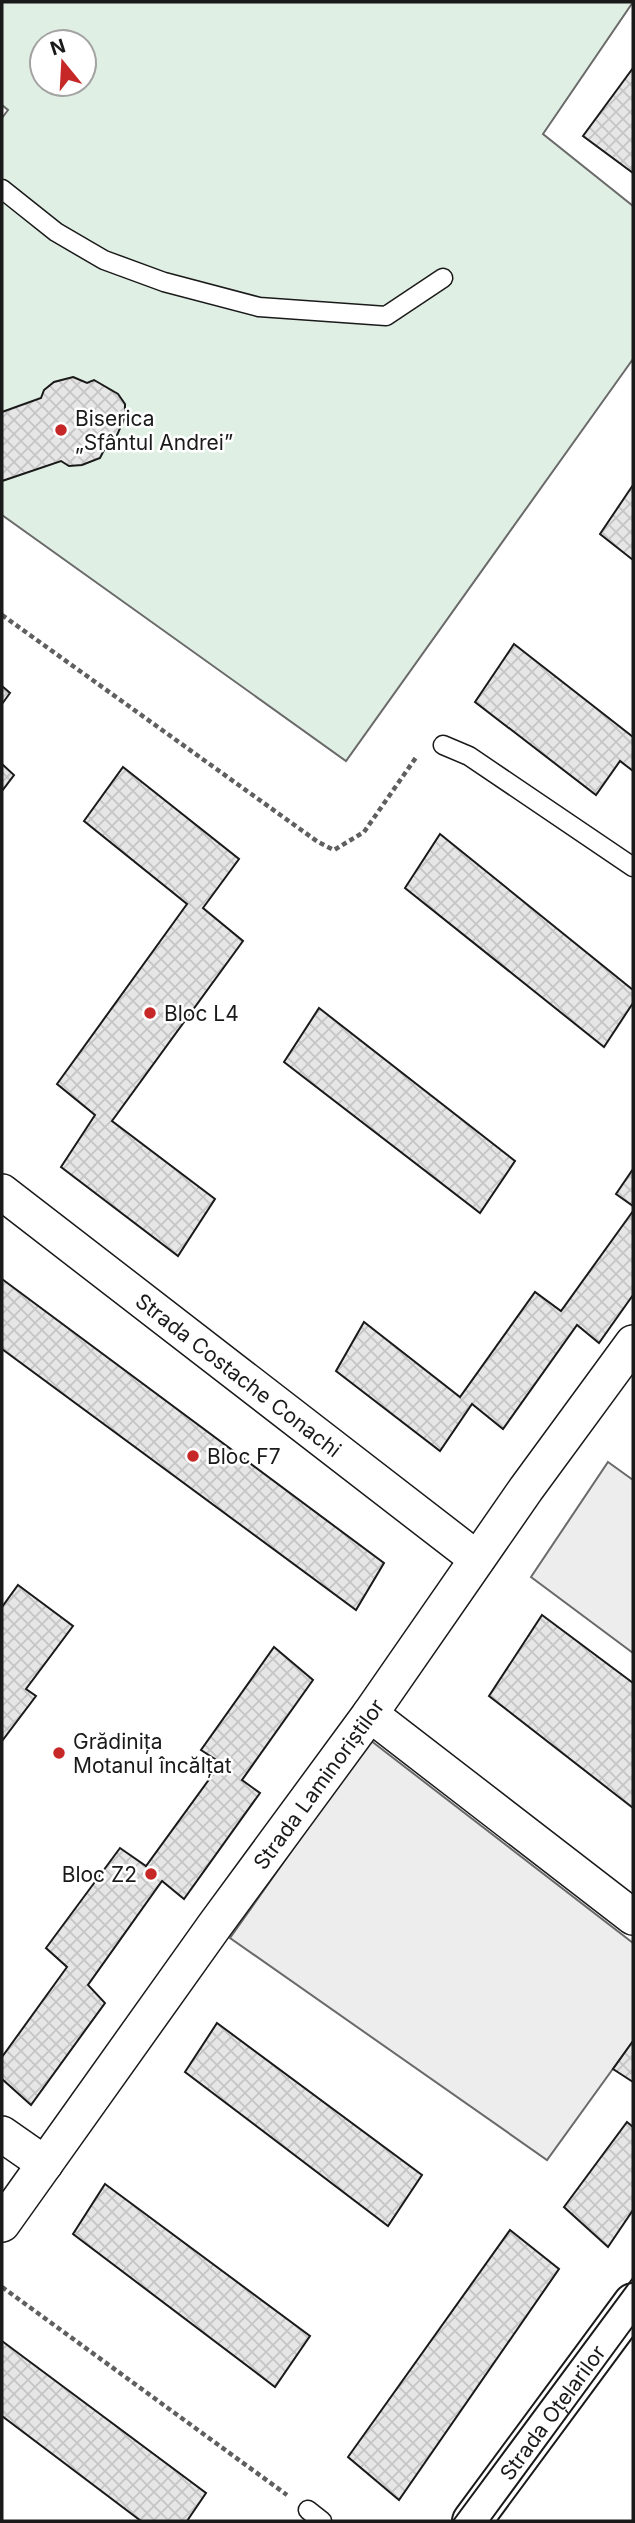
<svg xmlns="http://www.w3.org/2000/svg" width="635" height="2523" font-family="Inter,sans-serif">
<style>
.green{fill:#e0efe3;stroke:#6a6a6a;stroke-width:2;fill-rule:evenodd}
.parking{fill:#ededed;stroke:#6a6a6a;stroke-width:2}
.building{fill:url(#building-cross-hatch);stroke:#1a1a1a;stroke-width:2}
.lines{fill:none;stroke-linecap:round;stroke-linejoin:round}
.service-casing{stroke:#1a1a1a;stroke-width:21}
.minor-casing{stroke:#1a1a1a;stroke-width:38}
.secondary-casing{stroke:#1a1a1a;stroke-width:42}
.path{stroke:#5f5f5f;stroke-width:4.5;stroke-dasharray:5 3.5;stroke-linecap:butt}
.service{stroke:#fff;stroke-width:18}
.minor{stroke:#fff;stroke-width:35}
.secondary{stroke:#fff;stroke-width:38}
.tram{stroke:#1a1a1a;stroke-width:2}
.poi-dot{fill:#c62828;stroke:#fff;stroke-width:2.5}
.labels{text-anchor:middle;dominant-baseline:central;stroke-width:5;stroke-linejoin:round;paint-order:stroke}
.poi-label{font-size:21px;fill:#1a1a1a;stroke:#fff;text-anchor:start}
.street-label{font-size:21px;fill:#1a1a1a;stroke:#fff}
</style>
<defs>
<pattern id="building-cross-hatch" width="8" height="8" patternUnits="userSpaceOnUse" patternTransform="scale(1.75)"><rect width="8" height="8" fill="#e6e6e6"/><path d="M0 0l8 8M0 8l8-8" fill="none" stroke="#c5c5c5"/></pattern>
</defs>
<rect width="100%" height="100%" fill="#fff"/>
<path class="green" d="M 2,2 L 633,2 L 543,134 L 633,206 L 633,359 L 346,761 L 2,515 L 2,118 L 8,110 L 2,105 ZM 42,42 L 84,42 L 84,84 L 42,84 Z"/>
<g class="parking">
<polygon points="608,1462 633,1480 633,1653 531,1577"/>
<polygon points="370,1740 633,1943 633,2041 547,2160 230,1938"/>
</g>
<g class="building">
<polygon points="633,68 633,173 583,136"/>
<polygon points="73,377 87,383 94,380 118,394 125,404 125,417 114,442 107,444 100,458 82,465 69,466 61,461 2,481 2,412 41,398 44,390 54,382"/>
<polygon points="633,485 633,560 600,534"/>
<polygon points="514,644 633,737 633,771 620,761 596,795 475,702"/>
<polygon points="2,686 10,693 2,704"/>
<polygon points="2,764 14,775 2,791"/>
<polygon points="123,767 239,859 203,908 243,941 112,1121 215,1199 178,1256 61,1167 95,1115 57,1084 187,904 84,821"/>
<polygon points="440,834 633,990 633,1003 604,1047 405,888"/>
<polygon points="319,1008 515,1161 480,1213 284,1062"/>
<polygon points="633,1169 633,1206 616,1194"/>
<polygon points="633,1211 633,1295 599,1343 577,1325 503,1429 472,1404 440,1451 336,1371 364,1322 460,1397 535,1292 561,1311"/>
<polygon points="2,1279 384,1563 356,1610 2,1349"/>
<polygon points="18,1585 73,1626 26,1689 36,1696 2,1741 2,1607"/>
<polygon points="542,1615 633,1683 633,1808 489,1696"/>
<polygon points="274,1647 313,1680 242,1780 260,1793 184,1899 162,1881 88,1985 105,2003 31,2105 2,2079 2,2057 67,1967 46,1948 120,1848 146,1866 221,1763 201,1750"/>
<polygon points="217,2023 422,2175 388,2226 185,2072"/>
<polygon points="633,2041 633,2082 613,2069"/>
<polygon points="627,2122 633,2127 633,2210 608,2247 564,2207"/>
<polygon points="105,2184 310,2336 275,2387 73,2234"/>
<polygon points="510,2230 559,2269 399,2500 348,2457"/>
<polygon points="2,2341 206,2493 187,2521 141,2521 2,2416"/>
</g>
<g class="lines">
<defs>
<g id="service">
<polyline points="2,189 56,232 104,260 164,282 259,307 386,316 443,278"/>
<polyline points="443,745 469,756 633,867"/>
<polyline points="308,2510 322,2521"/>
</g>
<g id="minor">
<path id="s1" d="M 2,1192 L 477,1559"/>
<polyline points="370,1714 633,1917"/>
<polyline points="2,2134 45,2164"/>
<path id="s2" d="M 2,2224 L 215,1925 L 370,1714 L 526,1489 L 633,1343"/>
</g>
<g id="secondary">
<path id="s3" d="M 472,2521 L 633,2303"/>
</g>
</defs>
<use href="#service" class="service-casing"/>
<use href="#minor" class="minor-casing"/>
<use href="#secondary" class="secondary-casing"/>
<g class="path">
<polyline points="2,615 318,842 334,850 364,832 417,756"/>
<polyline points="2,2287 287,2495"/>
</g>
<use href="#service" class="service"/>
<use href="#minor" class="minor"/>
<use href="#secondary" class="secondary"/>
<g class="tram">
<polyline points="453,2521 633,2278"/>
<polyline points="490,2521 633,2326"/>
</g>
</g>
<g class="poi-dot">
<circle cx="61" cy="430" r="7"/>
<circle cx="150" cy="1013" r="7"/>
<circle cx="193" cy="1456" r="7"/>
<circle cx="59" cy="1753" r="7"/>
<circle cx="151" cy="1874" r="7"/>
</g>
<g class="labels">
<g class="poi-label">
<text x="75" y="418">Biserica<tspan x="75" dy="24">„Sfântul Andrei”</tspan></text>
<text x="164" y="1013">Bloc L4</text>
<text x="207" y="1456">Bloc F7</text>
<text x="73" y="1741">Grădinița<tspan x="73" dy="24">Motanul încălțat</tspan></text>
<text x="137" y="1874" text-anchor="end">Bloc Z2</text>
</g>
<g class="street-label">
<text stroke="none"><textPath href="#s1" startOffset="299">Strada Costache Conachi</textPath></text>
<text stroke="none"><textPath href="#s2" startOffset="542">Strada Laminoriștilor</textPath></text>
<text stroke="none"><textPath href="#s3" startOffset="135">Strada Oțelarilor</textPath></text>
</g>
</g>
<rect width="635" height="2523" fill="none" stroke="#1a1a1a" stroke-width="7"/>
<g transform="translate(63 63) rotate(342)"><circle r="33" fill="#ffffff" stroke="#a3a3a3" stroke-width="2"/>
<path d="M0-5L12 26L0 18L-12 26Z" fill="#c62828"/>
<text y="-10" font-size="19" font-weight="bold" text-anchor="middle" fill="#1a1a1a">N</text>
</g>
</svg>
